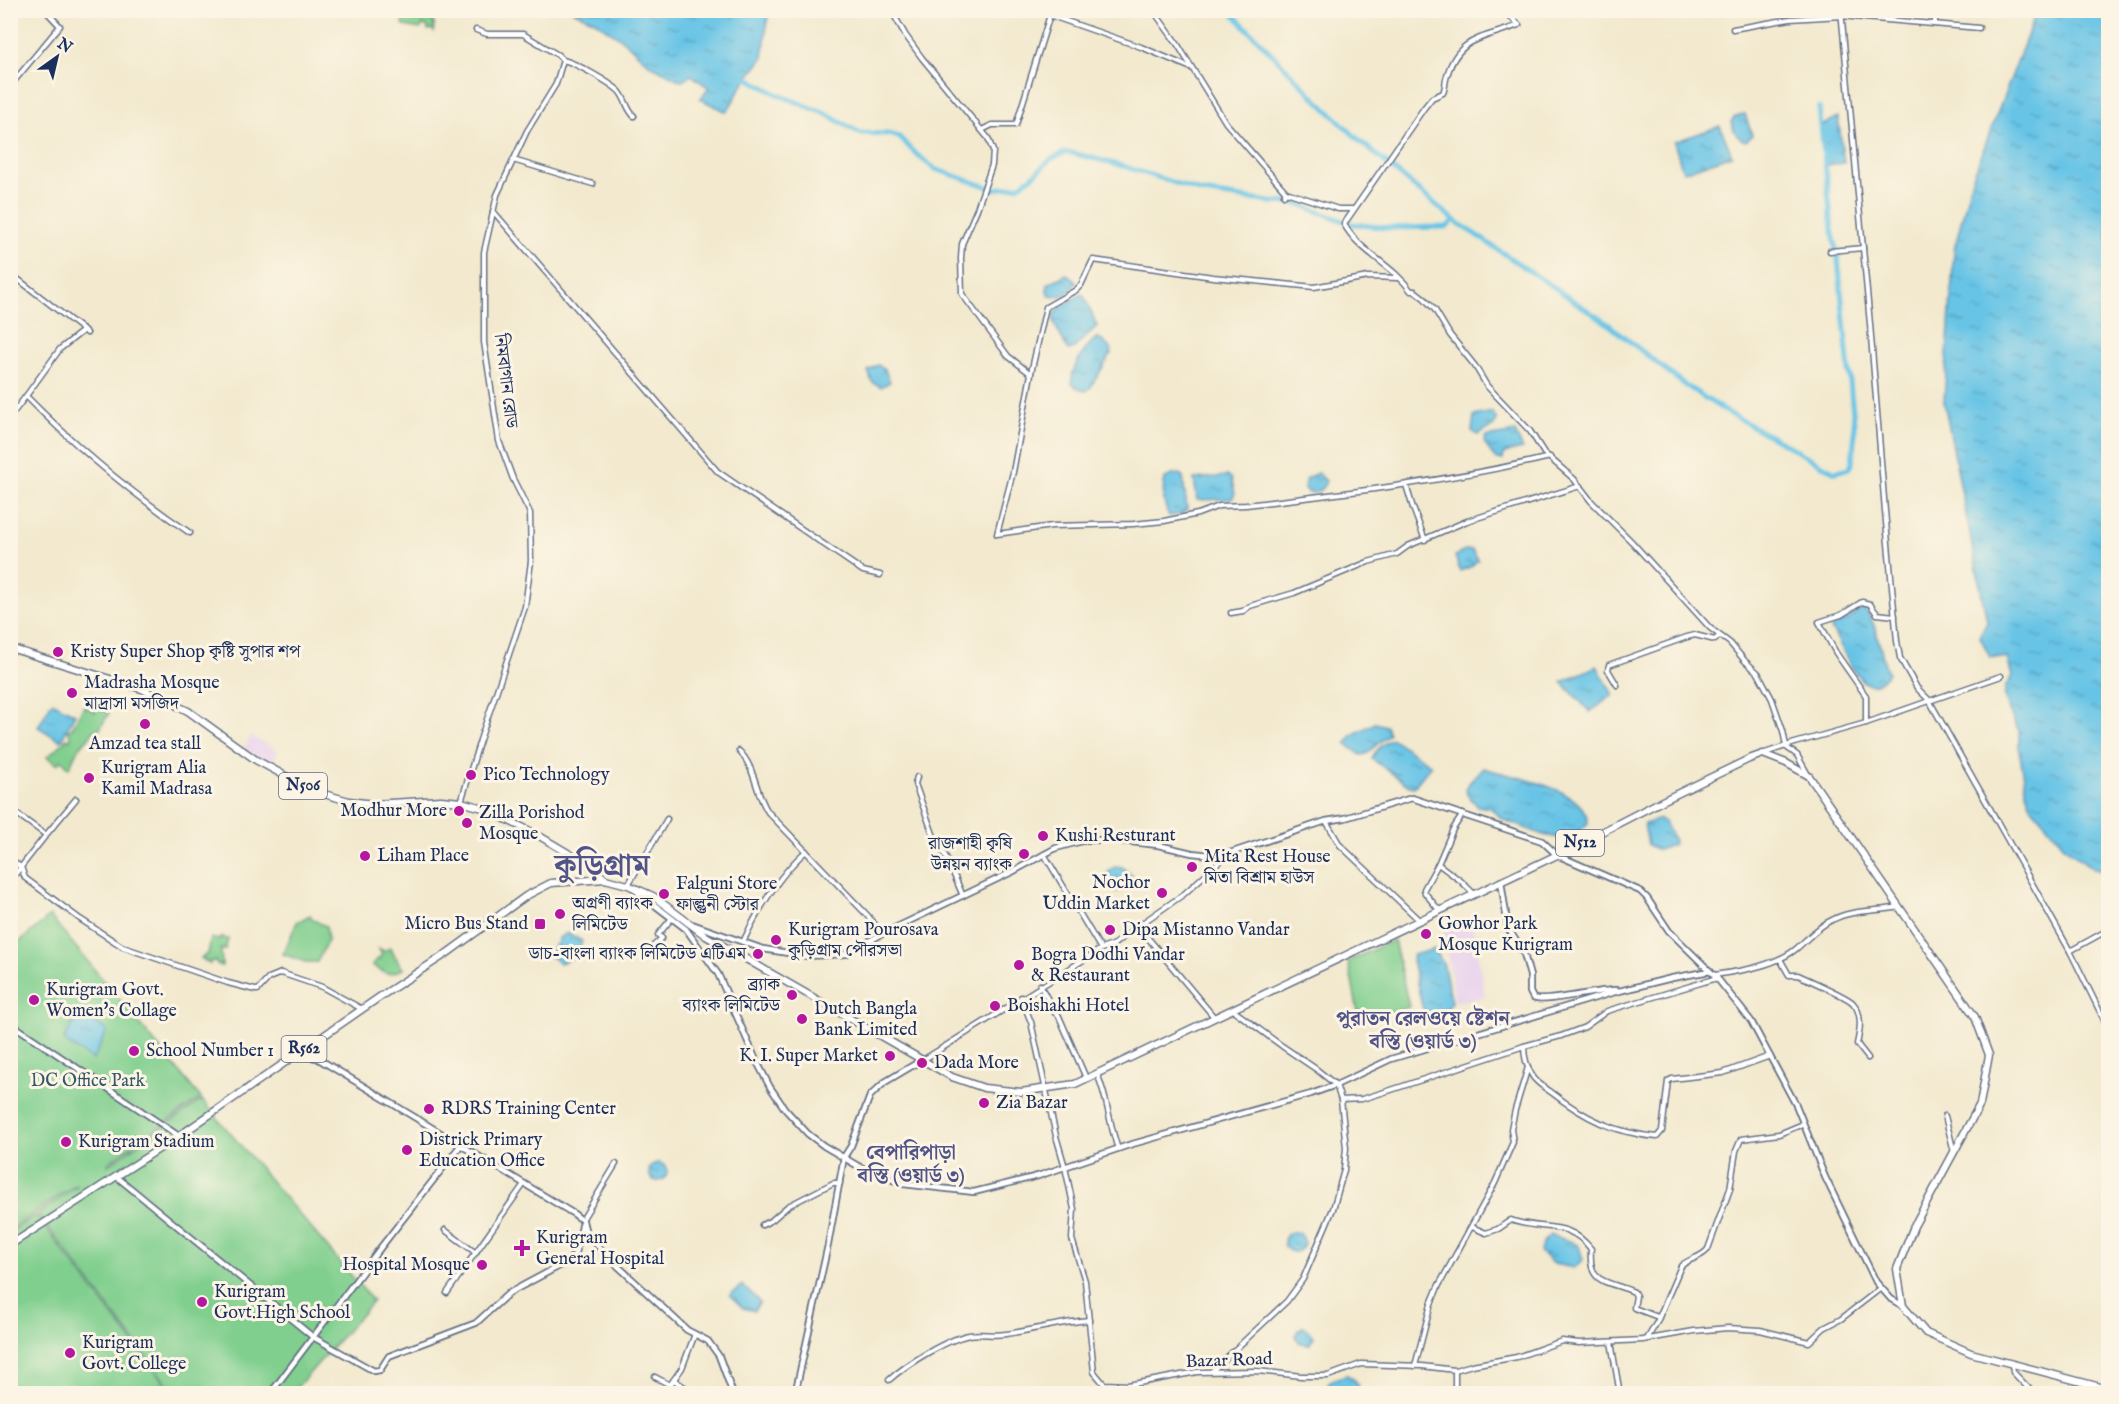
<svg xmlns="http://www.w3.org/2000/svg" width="2119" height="1404" font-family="'IM FELL English','Noto Serif Bengali',serif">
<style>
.built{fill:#e8d2ee}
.green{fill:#80cf8e;stroke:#4e7f76;stroke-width:1.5}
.water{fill:url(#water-ripples);stroke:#417aa2;stroke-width:1.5}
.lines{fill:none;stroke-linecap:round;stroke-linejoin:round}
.canal{stroke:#67c4e6;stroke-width:5}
.minor-casing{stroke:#667085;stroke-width:7}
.tertiary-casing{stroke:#667085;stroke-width:8}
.primary-casing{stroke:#667085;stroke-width:9}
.trunk-casing{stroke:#667085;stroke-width:9}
.minor{stroke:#fff;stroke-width:4}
.tertiary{stroke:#fff;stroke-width:4.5}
.primary{stroke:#fff;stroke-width:6}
.trunk{stroke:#fff;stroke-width:6}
.poi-dot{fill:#b5179e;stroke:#fcf5e5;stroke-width:2}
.labels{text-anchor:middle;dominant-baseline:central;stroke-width:6;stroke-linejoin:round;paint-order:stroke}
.shield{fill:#fcf5e5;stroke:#5e6a86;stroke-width:1.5}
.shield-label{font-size:16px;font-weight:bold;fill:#1b2f5e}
.street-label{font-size:18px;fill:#1b2f5e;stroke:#fcf5e5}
.poi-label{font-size:18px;fill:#1b2f5e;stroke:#fcf5e5;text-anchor:start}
.park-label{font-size:18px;fill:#34576a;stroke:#fcf5e5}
.neighbourhood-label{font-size:20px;font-weight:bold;fill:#515488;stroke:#fcf5e5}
.town-label{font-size:30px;font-weight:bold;fill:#515488;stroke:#fcf5e5}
</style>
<defs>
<pattern id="water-ripples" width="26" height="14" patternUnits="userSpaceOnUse" patternTransform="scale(1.5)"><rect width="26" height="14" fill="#67c4e6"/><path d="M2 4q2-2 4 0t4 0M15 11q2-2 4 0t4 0" fill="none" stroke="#54a0be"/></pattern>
</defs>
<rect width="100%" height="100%" fill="#fcf5e5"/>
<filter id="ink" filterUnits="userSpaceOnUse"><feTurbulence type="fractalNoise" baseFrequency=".0167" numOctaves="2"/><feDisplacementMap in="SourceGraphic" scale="12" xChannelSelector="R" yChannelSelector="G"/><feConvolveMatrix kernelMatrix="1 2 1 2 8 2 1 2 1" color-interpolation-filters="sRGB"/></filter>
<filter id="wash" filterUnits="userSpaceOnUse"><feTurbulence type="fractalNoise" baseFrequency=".008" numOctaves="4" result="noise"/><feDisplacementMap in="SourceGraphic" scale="24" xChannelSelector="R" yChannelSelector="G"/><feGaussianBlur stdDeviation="1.35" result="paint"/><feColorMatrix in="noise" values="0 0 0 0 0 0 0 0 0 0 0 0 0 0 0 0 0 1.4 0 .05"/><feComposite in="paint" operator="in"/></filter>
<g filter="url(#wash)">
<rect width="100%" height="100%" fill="#f2e9ce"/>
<g class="built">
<polygon points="251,736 278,751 271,764 244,749"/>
<polygon points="1472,922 1485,997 1455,1002 1443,927"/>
</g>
<g class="green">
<polygon points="406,11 431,11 433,14 431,20 434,23 434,32 431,29 428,30 427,26 423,25 420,29 404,26 399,11"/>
<polygon points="84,706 95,712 100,708 109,713 99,730 95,730 77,751 69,768 62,760 57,764 47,757 63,743 66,738 70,740 71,736 68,731 72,728"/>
<polygon points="310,915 313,920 326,926 328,940 317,962 305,962 283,954 297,922"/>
<polygon points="50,916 201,1098 109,1162 108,1165 202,1100 373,1301 292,1393 174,1393 38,1214 78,1185 74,1186 11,1229 11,949"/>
<polygon points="221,937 228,939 225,950 221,949 222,966 217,964 215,961 211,961 210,964 201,958 208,954 211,938 219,940"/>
<polygon points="1394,940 1409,1007 1360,1023 1348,961"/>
<path d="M 390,948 L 403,969 C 387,976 386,975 372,965 L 382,955 L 379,949 L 385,951 Z"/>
<polygon points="36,1215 172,1393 11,1393 10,1232"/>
</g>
<g class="water">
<polygon points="2037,10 2108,11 2108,873 2092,868 2065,847 2029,804 2019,750 2019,731 2009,711 2005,696 2005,688 2012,676 2007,658 1990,657 1980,637 1987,621 1944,402 1954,250 1971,182"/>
<polygon points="572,11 762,11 768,16 763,58 743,84 727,112 700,99 709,88 691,75 681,81 650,65 624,41 593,20"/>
<path d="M 1745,114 L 1752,135 L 1746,141 C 1736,139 1734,130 1731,122 L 1735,117 Z"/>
<polygon points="1838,117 1844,163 1826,165 1820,127"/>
<polygon points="1720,126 1732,155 1683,172 1674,142"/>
<path d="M 1067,274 L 1076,282 C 1072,292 1060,299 1050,296 L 1047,291 L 1048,284 Z"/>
<polygon points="1082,294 1086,300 1097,326 1074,348 1068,350 1055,325 1053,315 1063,305"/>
<path d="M 1098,337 L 1110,348 L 1111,354 L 1090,388 L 1086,391 L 1081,390 L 1072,384 C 1069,370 1087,344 1098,337 Z"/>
<polygon points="878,365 885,370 890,382 881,387 872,382 868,371"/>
<polygon points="1492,412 1497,420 1494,426 1478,435 1472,431 1474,416"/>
<polygon points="1515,432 1523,449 1504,453 1503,460 1495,458 1484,443 1486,437"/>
<path d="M 1318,473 L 1326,481 C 1323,489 1318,494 1309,493 L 1304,487 L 1306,478 Z"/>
<path d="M 1175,474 L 1179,474 L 1183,477 L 1187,509 L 1183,514 L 1169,516 C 1163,504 1162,491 1165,478 Z"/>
<polygon points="1228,476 1231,478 1235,493 1232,499 1197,500 1194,479"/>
<polygon points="1465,550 1472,550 1478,560 1470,567 1460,571 1455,556"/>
<path d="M 1862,608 C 1876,614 1881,658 1888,673 C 1861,710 1845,647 1831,629 L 1833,625 L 1847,620 Z"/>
<polygon points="1597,666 1613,695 1590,712 1562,682"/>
<polygon points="52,702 75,714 61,741 38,727"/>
<polygon points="1375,723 1386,726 1389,734 1366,754 1361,755 1346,744 1352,735"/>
<path d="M 1393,739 L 1431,765 L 1414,787 L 1409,786 L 1372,759 C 1374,751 1385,741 1393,739 Z"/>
<path d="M 1484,768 C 1513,778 1585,786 1588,823 L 1579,831 L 1559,838 L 1543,835 L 1502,819 L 1491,808 L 1478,806 L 1467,795 L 1466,789 L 1470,782 Z"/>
<polygon points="1660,819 1666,824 1674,841 1673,845 1658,850 1648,845 1644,824"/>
<path d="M 1116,866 L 1122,867 L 1132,876 C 1131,894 1111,895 1101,883 L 1103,877 Z"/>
<path d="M 567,933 L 582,941 C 579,953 571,960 560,963 L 550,956 C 551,948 558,945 559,938 Z"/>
<polygon points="1434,949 1443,963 1452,1002 1447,1009 1430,1015 1425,1012 1422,1006 1412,960 1413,955"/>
<polygon points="78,1015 86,1015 107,1031 93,1060 68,1044 64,1039"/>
<circle cx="658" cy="1172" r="9"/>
<circle cx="1294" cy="1242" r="10"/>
<polygon points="1550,1235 1570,1241 1579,1246 1583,1260 1573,1268 1554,1264 1540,1252 1543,1242"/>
<polygon points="742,1285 760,1302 754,1311 743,1308 730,1295"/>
<polygon points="1304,1326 1314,1337 1309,1345 1299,1342 1296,1336 1298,1330"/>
<path d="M 1347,1375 C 1354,1378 1361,1385 1357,1393 L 1327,1393 C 1325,1379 1335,1379 1347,1375 Z"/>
</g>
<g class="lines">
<g class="canal">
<polyline points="1229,10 1315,98 1361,142 1454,220 1608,324 1682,383 1725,411 1835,472 1849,468 1852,462 1855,433 1838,259 1832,228 1819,108"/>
<polyline points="742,75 779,95 824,113 860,133 889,134 899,137 916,154 935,169 994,189 1018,186 1032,177 1051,159 1064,153 1072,153 1123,166 1202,192 1270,202 1295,203 1352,224 1389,228 1447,227 1454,220"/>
</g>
</g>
</g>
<g filter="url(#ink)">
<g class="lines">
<defs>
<g id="minor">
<path d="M 891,10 L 906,36 L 922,58 L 988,138 L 993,151 L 992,165 L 977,209 L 962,244 L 961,258 L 962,294 L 1008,356 L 1031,374 L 1013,472 L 997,534 L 1052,526 L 1133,524 L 1164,521 L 1198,514 L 1219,506 L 1246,505 C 1348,493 1450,481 1550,457"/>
<polyline points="1153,10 1178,45 1226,123 1286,192"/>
<path d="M 1504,10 L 1519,25 C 1483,39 1457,36 1446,79 C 1445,84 1445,89 1443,93 L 1432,98 L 1424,108 L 1344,224 C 1359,252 1393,265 1411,291 L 1415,291 L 1424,298 L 1435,310 L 1450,335 L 1475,366 L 1487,386 L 1530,431 L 1544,453 L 1574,479 L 1591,501 L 1632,542 L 1710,628 L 1730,643 L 1745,661 L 1758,673 L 1772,699 L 1783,731 L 1786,746"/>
<polyline points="1841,10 1870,324 1885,511 1897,641 1900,658 1917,688 1929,700 2070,951 2108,1028"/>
<polyline points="1935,10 1935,24"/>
<polyline points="1052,16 1141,47 1189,67"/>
<polyline points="1733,29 1790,19 1841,16 1979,28"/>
<path d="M 563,60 C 576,63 609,82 619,91 C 626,99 627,110 634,116"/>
<polyline points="10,86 60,26 45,10"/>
<polyline points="982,130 992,125 1016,125 1049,18"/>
<polyline points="513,160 593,184"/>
<polyline points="1284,195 1286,192 1338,209 1352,209"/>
<polyline points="493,211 718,472 863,571 880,575"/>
<polyline points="1830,251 1863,248"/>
<polyline points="10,273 87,333"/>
<polyline points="1031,373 1046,307 1076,290 1081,285 1093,260 1213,277 1314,287 1368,277 1398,278"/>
<polyline points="26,396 60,349 84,330"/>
<path d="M 10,417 L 26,396 C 76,447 131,493 190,533"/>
<polyline points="1406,485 1413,508 1425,540"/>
<polyline points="1231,613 1243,611 1250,606 1294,593 1368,562 1397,554 1408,546 1467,521 1580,486"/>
<polyline points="1617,685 1608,670 1609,665 1687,637 1695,635 1715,640 1719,636"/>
<polyline points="1866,723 1866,696 1836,653 1819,622 1841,615 1862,602 1870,604 1877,614 1895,616"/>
<polyline points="1786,747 1797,755 1807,773"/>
<path d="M 739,751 C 756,768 755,793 768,812 L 868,916 L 882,934"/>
<polyline points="1765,753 1795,743 1866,723 2001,676"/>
<polyline points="917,777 915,784 933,834 948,861 963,896"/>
<polyline points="461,802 480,740 525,607 531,561 530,513 513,479 499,441 484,342 484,252 497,195 527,131 556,84 563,60 558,55 523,34 487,34 476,30"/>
<polyline points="10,809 46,835 10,881"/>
<polyline points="1326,821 1340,845 1419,920"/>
<polyline points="46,835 76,799"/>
<polyline points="10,860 21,867 25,878 80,919 123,947 228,983 255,990 258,990 269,978 281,973 322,987 362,1009"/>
<polyline points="1438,864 1453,829 1463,814"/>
<polyline points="628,885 667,819"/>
<polyline points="1439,910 1425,893 1424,889 1438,864 1461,881 1474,894"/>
<path d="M 743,942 C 759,908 778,876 806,851"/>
<polyline points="651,948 662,938 658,935 672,918"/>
<polyline points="1101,949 1113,945 1138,926"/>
<polyline points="2070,951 2108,930"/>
<path d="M 1780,959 L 1789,975 L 1798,975 C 1807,979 1849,998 1853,1003 C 1863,1014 1860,1031 1857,1044 L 1868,1058"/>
<path d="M 1714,975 C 1740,971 1775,966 1796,949 C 1808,939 1818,926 1832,920 C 1853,909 1876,912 1899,907"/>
<polyline points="1040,985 1055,1013 1058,1014 1086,1078"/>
<polyline points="1021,997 1031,1022 1056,1136 1065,1167 1074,1209 1072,1239 1085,1281 1094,1372 1104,1384 1128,1385 1197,1372 1258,1371 1301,1376 1328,1376 1361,1364 1422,1366 1455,1370 1455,1394"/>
<polyline points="1214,1017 1138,926 1184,894 1229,853"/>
<path d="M 1524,1046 C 1524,1057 1527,1068 1533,1077 C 1537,1083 1545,1088 1551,1092 C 1584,1118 1615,1133 1657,1137 L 1662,1131 L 1668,1081 L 1672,1079 L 1723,1073 L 1770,1056"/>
<polyline points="923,1060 1101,949 1044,854"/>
<path d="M 1097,1074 C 1108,1098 1109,1124 1118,1149"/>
<polyline points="1341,1100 1362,1099 1391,1090 1524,1046 1561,1036 1585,1027 1607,1011 1717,978"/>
<polyline points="1945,1116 1954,1152"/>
<polyline points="582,1220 616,1164"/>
<polyline points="762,1225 772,1220 788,1206 833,1183 840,1183"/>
<path d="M 1472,1227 L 1486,1233 L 1498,1229 L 1511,1220 C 1542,1232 1567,1218 1591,1249 C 1588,1286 1607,1280 1634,1292 L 1636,1296 L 1634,1308 L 1658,1317"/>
<polyline points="445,1230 476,1253"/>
<polyline points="447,1293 524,1184"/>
<path d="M 1647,1339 L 1657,1322 L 1681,1266 C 1689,1258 1702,1258 1708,1249 L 1730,1189 L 1736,1151 L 1741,1139 L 1779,1134 L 1803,1124"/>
<polyline points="1611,1342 1620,1394"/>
<polyline points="2012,1364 2013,1372 2034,1394"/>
<polyline points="1415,1366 1431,1304 1438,1287 1495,1183 1513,1142 1511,1129 1515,1110 1528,1067"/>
<polyline points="1455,1370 1472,1365 1517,1357 1562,1341 1579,1343 1643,1340 1694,1331 1728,1328 1760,1330 1809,1342 1824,1328 1841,1319 1881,1288"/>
<polyline points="1212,1371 1287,1301 1303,1279 1333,1209 1344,1170 1346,1148 1341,1100 1336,1085 1316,1069 1282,1046 1233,1010"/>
<polyline points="655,1377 670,1385 682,1368 695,1334"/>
<polyline points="674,1380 690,1391"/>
<path d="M 889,1380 C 907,1364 945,1340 969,1335 C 981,1333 994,1336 1006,1334 C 1034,1330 1061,1322 1089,1320"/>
<polyline points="1098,1394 1104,1384 1113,1394"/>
</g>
<g id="tertiary">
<path d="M 1501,881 L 1508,928 L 1524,954 L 1530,976 L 1530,992 L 1533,998 C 1542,1004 1600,989 1617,990"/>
<polyline points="635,890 686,929 718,974 756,1060 770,1087 785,1109 808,1134 824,1146 858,1166 903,1184 974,1192 1038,1176 1129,1145 1311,1094 1336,1085 1391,1059 1615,992 1672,978 1710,971"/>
<polyline points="692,924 763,949 807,956 846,954 882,934 1012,872 1056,848 1086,840 1112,840 1158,845 1192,853 1211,855 1230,853 1326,821 1345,818 1412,798 1542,841 1557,855 1640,891 1647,898 1669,931 1717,978 1751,1021 1796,1105 1825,1177 1876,1282 1891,1299 1903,1306"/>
<polyline points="10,1023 179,1136"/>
<polyline points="297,1055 317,1058 574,1214 583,1221 586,1233 607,1256 687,1330 708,1341 719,1356 733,1394"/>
<polyline points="117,1177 313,1337 374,1371 380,1370 389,1356 476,1323 509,1293 567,1262 576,1253 583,1221"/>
<polyline points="270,1394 381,1247 460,1146"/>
<polyline points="795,1394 828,1245 844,1157 851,1146 870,1096 885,1082 922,1060"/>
</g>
<polyline id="primary" points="10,1245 179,1136 381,996 446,954 526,896 551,883 605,879"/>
<polyline id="trunk" points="10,648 142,689 188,711 256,760 313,791 349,801 373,804 441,800 461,802 483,808 536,834 595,869 605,879 628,885 653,896 706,936 952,1077 984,1088 1021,1092 1075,1084 1557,855 1658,803 1749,759 1763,754 1786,763 1809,776 1975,1017 1989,1055 1980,1104 1914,1226 1897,1269 1903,1306 1926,1333 1971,1353 2108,1389"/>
</defs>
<use href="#minor" class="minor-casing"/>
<use href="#tertiary" class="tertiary-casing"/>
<use href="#primary" class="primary-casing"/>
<use href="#trunk" class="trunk-casing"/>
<use href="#minor" class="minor"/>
<use href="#tertiary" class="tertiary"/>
<use href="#primary" class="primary"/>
<use href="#trunk" class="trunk"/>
</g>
</g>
<g class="poi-dot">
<circle cx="58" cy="652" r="6"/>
<circle cx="72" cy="693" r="6"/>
<circle cx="145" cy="724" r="6"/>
<circle cx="471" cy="775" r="6"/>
<circle cx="89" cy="778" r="6"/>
<circle cx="459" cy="811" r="6"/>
<circle cx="467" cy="823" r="6"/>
<circle cx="1043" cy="836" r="6"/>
<circle cx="1024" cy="854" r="6"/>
<circle cx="365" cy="856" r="6"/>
<circle cx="1192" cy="867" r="6"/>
<circle cx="1162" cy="893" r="6"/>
<circle cx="664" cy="894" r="6"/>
<circle cx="560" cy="914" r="6"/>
<rect x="534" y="918" width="12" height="12" rx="3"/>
<circle cx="1110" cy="930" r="6"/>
<circle cx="1426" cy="934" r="6"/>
<circle cx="776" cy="940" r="6"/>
<circle cx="758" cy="954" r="6"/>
<circle cx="1019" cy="965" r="6"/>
<circle cx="792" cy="995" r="6"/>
<circle cx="34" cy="1000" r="6"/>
<circle cx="995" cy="1006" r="6"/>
<circle cx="802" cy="1019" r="6"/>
<circle cx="134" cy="1051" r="6"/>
<circle cx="890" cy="1056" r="6"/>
<circle cx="922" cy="1063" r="6"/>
<circle cx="984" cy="1103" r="6"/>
<circle cx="429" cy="1109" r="6"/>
<circle cx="66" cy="1142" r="6"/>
<circle cx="407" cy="1150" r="6"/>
<path d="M519 1239h6v6h6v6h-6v6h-6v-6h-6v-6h6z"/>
<circle cx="482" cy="1265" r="6"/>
<circle cx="202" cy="1302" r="6"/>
<circle cx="70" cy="1353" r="6"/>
</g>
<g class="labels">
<g class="shield">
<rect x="279" y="773" width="48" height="26" rx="4.5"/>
<rect x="1556" y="830" width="48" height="26" rx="4.5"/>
<rect x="281.5" y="1036" width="45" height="26" rx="4.5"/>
</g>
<g class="shield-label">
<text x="303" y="786">N506</text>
<text x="1580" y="843">N512</text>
<text x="304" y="1049">R562</text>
</g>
<g class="street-label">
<text transform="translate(505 381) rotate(83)">নিমবাগান রোড</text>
<text transform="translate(1229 1361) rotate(-2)">Bazar Road</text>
</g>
<g class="poi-label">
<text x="70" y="652">Kristy Super Shop কৃষ্টি সুপার শপ</text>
<text x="84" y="683">Madrasha Mosque<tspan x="84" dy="21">মাদ্রাসা মসজিদ</tspan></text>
<text x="145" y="744" text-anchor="middle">Amzad tea stall</text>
<text x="101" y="768">Kurigram Alia<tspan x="101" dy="21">Kamil Madrasa</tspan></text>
<text x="483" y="775">Pico Technology</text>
<text x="447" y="811" text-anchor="end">Modhur More</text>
<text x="479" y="813">Zilla Porishod<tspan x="479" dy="21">Mosque</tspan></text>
<text x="1055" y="836">Kushi Resturant</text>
<text x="1012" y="844" text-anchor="end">রাজশাহী কৃষি<tspan x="1012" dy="21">উন্নয়ন ব্যাংক</tspan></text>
<text x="377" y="856">Liham Place</text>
<text x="1204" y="857">Mita Rest House<tspan x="1204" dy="21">মিতা বিশ্রাম হাউস</tspan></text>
<text x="1150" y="883" text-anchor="end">Nochor<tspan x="1150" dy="21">Uddin Market</tspan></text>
<text x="676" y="884">Falguni Store<tspan x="676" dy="21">ফাল্গুনী স্টোর</tspan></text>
<text x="572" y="904">অগ্রণী ব্যাংক<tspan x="572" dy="21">লিমিটেড</tspan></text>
<text x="528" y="924" text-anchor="end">Micro Bus Stand</text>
<text x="1438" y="924">Gowhor Park<tspan x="1438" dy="21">Mosque Kurigram</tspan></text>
<text x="788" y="930">Kurigram Pourosava<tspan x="788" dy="21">কুড়িগ্রাম পৌরসভা</tspan></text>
<text x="1122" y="930">Dipa Mistanno Vandar</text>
<text x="746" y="954" text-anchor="end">ডাচ-বাংলা ব্যাংক লিমিটেড এটিএম</text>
<text x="1031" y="955">Bogra Dodhi Vandar<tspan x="1031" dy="21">&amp; Restaurant</tspan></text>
<text x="780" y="985" text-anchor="end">ব্র্যাক<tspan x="780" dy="21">ব্যাংক লিমিটেড</tspan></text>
<text x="46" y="990">Kurigram Govt.<tspan x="46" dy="21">Women's Collage</tspan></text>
<text x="1007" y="1006">Boishakhi Hotel</text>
<text x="814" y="1009">Dutch Bangla<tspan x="814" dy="21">Bank Limited</tspan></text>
<text x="146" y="1051">School Number 1</text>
<text x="878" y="1056" text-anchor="end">K. I. Super Market</text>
<text x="934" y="1063">Dada More</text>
<text x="996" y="1103">Zia Bazar</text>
<text x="441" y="1109">RDRS Training Center</text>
<text x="419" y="1140">Districk Primary<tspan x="419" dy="21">Education Office</tspan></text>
<text x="78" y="1142">Kurigram Stadium</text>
<text x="536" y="1238">Kurigram<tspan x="536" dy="21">General Hospital</tspan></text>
<text x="470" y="1265" text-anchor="end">Hospital Mosque</text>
<text x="214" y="1292">Kurigram<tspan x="214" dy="21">Govt.High School</tspan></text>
<text x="82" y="1343">Kurigram<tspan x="82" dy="21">Govt. College</tspan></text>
</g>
<g class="park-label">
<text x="88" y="1081">DC Office Park</text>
</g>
<g class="neighbourhood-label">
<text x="1423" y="1019">পুরাতন রেলওয়ে ষ্টেশন<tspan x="1423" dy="23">বস্তি (ওয়ার্ড ৩)</tspan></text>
<text x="911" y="1153">বেপারিপাড়া<tspan x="911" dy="23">বস্তি (ওয়ার্ড ৩)</tspan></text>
</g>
<g class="town-label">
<text x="602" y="867">কুড়িগ্রাম</text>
</g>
</g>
<rect width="2119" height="1404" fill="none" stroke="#fcf5e5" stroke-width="36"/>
<g transform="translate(57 57) rotate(34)" stroke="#fcf5e5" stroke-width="4.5" paint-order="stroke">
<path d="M0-4.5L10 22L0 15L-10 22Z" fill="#1b2f5e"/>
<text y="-9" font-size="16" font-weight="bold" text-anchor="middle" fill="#1b2f5e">N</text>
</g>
</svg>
